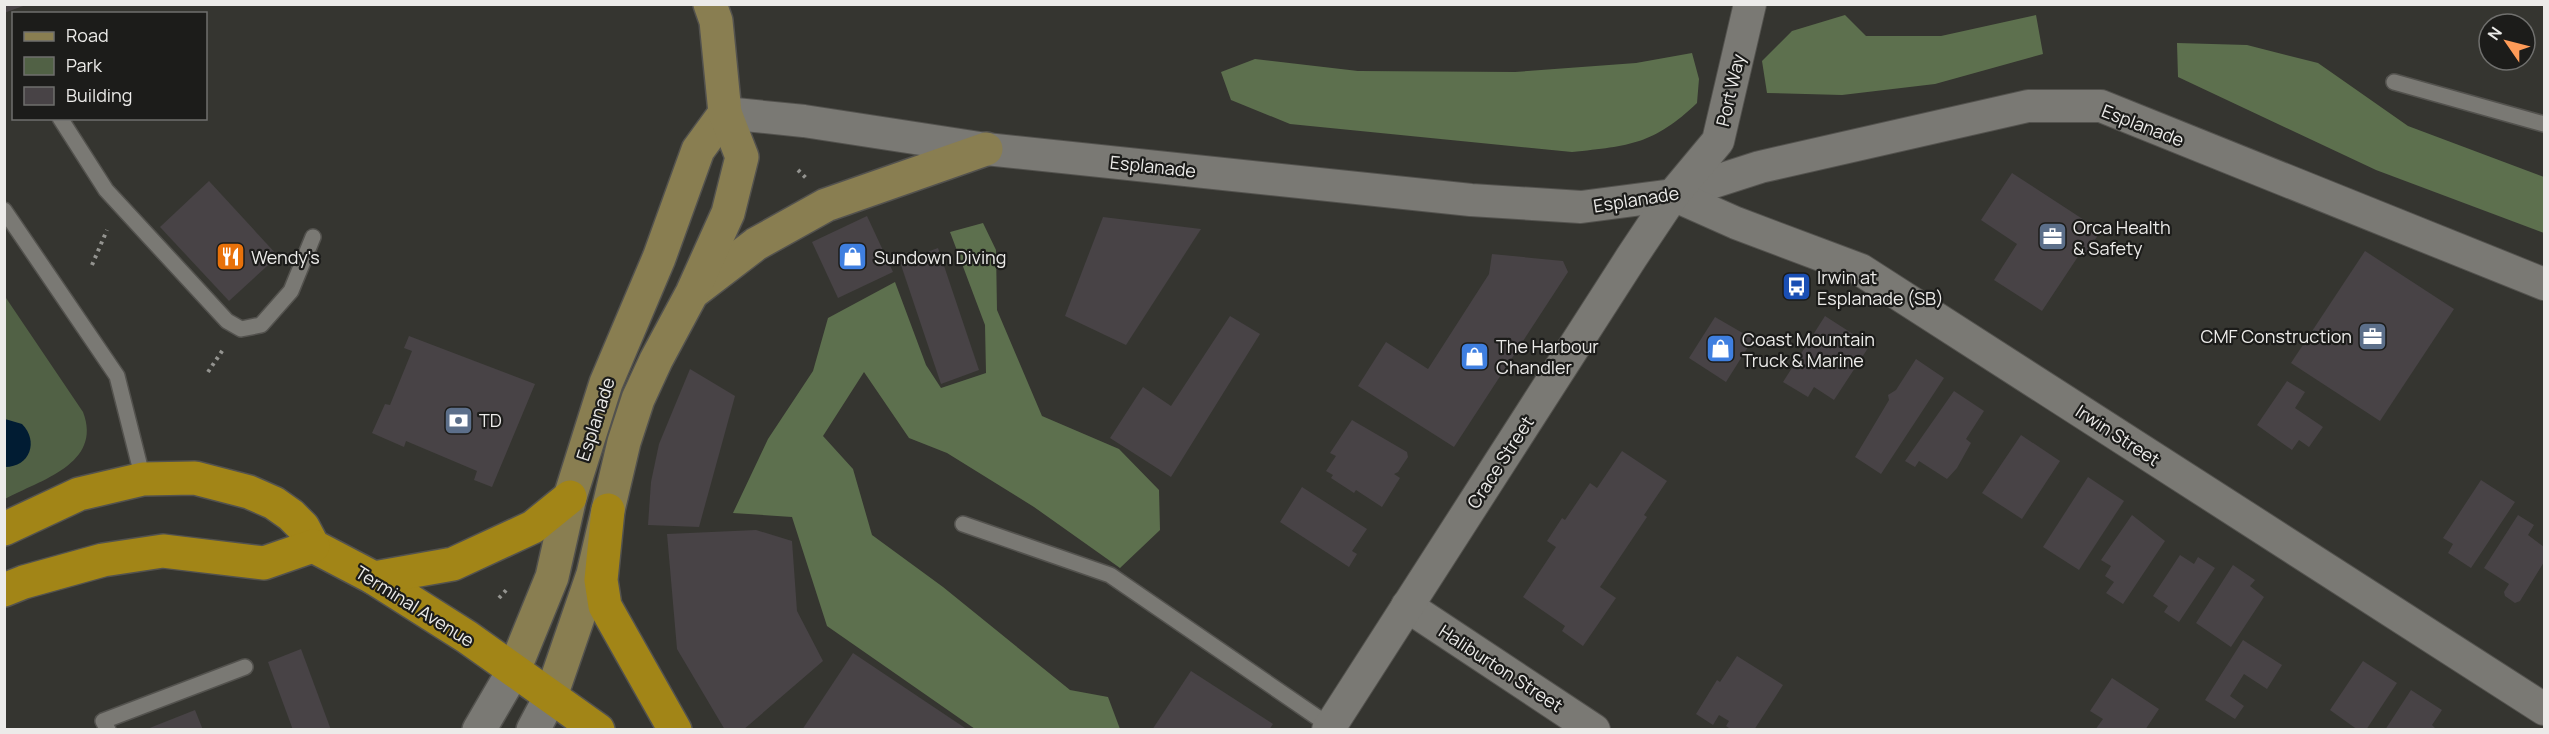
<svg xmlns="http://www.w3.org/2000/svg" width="2549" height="734" font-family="Manrope,sans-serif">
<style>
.green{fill:#516145}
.forest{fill:#5d704e}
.water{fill:#011c33}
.building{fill:#484346}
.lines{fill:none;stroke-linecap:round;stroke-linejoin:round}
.service-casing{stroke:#53524e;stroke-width:18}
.minor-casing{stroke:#53524e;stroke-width:34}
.tertiary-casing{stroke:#53524e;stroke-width:36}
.secondary-casing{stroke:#53524e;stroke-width:36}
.trunk-casing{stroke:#53524e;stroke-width:36}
.path{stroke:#949490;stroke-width:4;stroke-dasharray:3 4.5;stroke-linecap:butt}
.service{stroke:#7a7974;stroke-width:15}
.minor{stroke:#7a7974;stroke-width:32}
.tertiary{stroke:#7a7974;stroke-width:33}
.secondary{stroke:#897e51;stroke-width:33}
.trunk{stroke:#a28517;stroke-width:33}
.labels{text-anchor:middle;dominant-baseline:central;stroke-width:4.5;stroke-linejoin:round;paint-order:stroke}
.street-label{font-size:18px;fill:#ecebe9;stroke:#1c1c1a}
.poi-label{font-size:18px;fill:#ecebe9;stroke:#1c1c1a;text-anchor:start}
</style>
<rect width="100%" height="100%" fill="#353530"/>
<path class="green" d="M 4,295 L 83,412 C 103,464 40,480 5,499 Z"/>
<g class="forest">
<polygon points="1845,15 1866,36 1941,36 2036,15 2043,54 1935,84 1842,95 1767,93 1762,61 1792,31"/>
<polygon points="2177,43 2247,45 2318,63 2408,126 2544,177 2544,233 2376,170 2178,77"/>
<path d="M 1692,53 L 1699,79 L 1697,103 C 1654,144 1630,146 1572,152 L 1290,124 L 1231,100 L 1221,72 L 1255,59 L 1358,71 L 1515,72 L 1636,63 Z"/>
<polygon points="983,223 996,250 997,310 1042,416 1119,449 1159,490 1160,530 1120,568 1034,507 947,453 909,438 864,372 823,436 853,469 872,535 943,587 1070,690 1108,697 1120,729 975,729 827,626 792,517 733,513 768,439 813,371 828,318 895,282 926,365 941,388 986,373 985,325 950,232"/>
</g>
<path class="water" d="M 5,419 L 22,424 C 39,441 30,467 5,467 Z"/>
<g class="building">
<polygon points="4,4 26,4 26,5 4,13"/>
<polygon points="2012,173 2101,231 2085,254 2081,252 2042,311 1994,280 2017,244 1981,220"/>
<polygon points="209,181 278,256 229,301 160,227"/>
<polygon points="867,216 893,272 838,298 812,242"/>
<polygon points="1103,217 1201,229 1126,345 1065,316"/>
<polygon points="938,248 979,370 941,384 900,262"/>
<polygon points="2365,251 2454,309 2380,421 2291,363"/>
<polygon points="1492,254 1563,261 1568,272 1454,447 1358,386 1386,342 1428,369 1489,274"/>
<polygon points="1230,316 1260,334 1171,477 1110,438 1143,387 1171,406"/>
<polygon points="1825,316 1870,345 1834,400 1814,387 1808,397 1783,382"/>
<polygon points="1715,317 1753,339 1726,382 1689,358"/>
<polygon points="409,336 535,384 492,487 474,480 477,471 406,441 404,447 372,433 385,404 390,405 412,351 404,348"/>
<polygon points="1916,359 1944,378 1881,474 1855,457 1889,400 1888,395 1896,390"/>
<polygon points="690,369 735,396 699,527 648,525 651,482 659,444"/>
<polygon points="2287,381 2305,392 2295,408 2323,427 2309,447 2299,440 2292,450 2257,425"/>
<polygon points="1954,391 1984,411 1966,439 1971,443 1957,468 1947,479 1919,461 1915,467 1905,461"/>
<polygon points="1352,420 1407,452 1408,457 1398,472 1394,474 1400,478 1382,507 1356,490 1354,493 1331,478 1333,475 1326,471 1336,456 1330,453"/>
<polygon points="2021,435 2060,461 2022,519 1982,493"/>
<polygon points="1622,451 1667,481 1644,515 1647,517 1600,587 1616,598 1583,646 1562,631 1565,626 1523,597 1556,547 1547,541 1562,518 1565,520 1590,483 1597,488"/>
<polygon points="2088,477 2124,501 2079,570 2043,547"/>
<polygon points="2481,480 2515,502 2471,568 2448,553 2453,544 2443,538"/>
<polygon points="1302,487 1367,529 1352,551 1357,554 1349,567 1280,522"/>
<polygon points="2132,515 2165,541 2123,604 2106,593 2114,582 2105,576 2111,566 2101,560"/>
<polygon points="2518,515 2534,525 2528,535 2544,547 2544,562 2520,601 2515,603 2505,596 2504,592 2509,584 2484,568"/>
<polygon points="756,530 792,541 797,611 823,661 743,730 725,730 677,649 667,534"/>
<polygon points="2180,555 2194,564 2198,557 2215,568 2179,622 2164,612 2168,606 2153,596"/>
<polygon points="2233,565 2255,580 2250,586 2264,597 2231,647 2196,623"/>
<polygon points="2243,640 2282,665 2267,689 2244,674 2230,696 2244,706 2235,719 2205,700"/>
<polygon points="301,649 331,730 293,730 268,662"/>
<polygon points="853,653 968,730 802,730"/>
<polygon points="1737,656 1783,685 1754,730 1732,730 1726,726 1729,721 1719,715 1713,725 1696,714 1717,680 1720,682"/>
<polygon points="2363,661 2397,683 2366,730 2358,730 2330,710"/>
<polygon points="1191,671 1273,724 1269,730 1152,730"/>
<polygon points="2112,678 2159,709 2145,730 2095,730 2103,719 2090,711"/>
<polygon points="2411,690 2442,710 2432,725 2435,728 2385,730"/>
<polygon points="195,710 203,730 147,730 147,729"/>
</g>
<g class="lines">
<defs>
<g id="service">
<polyline points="2394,82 2544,124"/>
<polyline points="60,118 106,190 227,321 241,329 261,325 291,291 313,237"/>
<polyline points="4,210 117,376 143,479"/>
<polyline points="963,524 1110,575 1330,726"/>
<polyline points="108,730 103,721 245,667"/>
</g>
<g id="minor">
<polyline points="725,113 804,121 986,149 1471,200 1581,207 1673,195 1760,167 2028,106 2101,106 2544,284"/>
<polyline points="1673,195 1736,223 1861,270 2544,709"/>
<polyline points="1407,606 1594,730"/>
<polyline points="1328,730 1631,258 1673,195 1718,141 1750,4"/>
</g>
<g id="tertiary">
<polyline points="479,730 514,670"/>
<polyline points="533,730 551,696"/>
</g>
<g id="secondary">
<polyline points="696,290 756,244 826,205 986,149"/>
<polyline points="514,670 552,577 570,497 606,383 659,258 698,150 725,113"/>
<polyline points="551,696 593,574 624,442 638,399 656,360 692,293 728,213 742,157 725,113 716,21 710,4"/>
</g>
<g id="trunk">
<polyline points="608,510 601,580 605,606 675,730"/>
<polyline points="4,529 79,494 143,479 195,478 249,492 274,503 291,515 303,527 313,546 374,578 467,637 598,730"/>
<polyline points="374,578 453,564 533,527 570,497"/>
<polyline points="4,590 24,582 103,560 163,551 264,563 313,546"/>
</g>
</defs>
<use href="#service" class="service-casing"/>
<use href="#minor" class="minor-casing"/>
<use href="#tertiary" class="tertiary-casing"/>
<use href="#secondary" class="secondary-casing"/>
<use href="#trunk" class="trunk-casing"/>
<g class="path">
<polyline points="798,170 806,178"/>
<polyline points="92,265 107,230"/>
<polyline points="208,372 224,348"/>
<polyline points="499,598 509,587"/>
</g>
<use href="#service" class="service"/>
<use href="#minor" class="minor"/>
<use href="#tertiary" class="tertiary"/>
<use href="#secondary" class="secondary"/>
<use href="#trunk" class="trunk"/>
</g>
<defs>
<symbol id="office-square" viewBox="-11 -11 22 22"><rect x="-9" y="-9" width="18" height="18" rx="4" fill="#5c6f8a" stroke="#1c1c1a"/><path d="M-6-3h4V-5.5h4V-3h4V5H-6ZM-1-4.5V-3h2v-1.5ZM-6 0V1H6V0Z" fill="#fff"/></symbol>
<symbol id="restaurant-square" viewBox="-11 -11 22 22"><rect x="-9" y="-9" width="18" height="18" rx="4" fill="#e8710a" stroke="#1c1c1a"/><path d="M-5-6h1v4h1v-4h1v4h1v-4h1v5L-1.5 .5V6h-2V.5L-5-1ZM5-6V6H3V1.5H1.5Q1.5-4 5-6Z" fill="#fff"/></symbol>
<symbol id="shop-square" viewBox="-11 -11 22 22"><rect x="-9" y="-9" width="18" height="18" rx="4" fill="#3f7fe0" stroke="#1c1c1a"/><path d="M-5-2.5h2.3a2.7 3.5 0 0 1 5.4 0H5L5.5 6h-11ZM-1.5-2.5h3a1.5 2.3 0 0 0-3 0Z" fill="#fff"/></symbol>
<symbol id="bus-square" viewBox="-11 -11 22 22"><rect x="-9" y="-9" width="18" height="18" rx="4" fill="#1a4fb4" stroke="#1c1c1a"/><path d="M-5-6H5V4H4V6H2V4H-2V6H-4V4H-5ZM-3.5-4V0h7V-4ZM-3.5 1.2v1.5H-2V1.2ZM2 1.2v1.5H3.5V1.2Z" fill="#fff"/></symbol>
<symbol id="bank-square" viewBox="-11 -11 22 22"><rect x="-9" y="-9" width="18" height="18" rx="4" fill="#5c6f8a" stroke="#1c1c1a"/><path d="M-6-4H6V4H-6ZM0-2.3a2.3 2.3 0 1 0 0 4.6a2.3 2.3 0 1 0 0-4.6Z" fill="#fff"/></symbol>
</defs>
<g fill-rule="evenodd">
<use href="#office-square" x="2036" y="220" width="33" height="33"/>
<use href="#restaurant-square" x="214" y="240" width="33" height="33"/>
<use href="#shop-square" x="836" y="240" width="33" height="33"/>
<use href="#bus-square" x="1780" y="270" width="33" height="33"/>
<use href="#office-square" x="2356" y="320" width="33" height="33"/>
<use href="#shop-square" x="1704" y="332" width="33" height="33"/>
<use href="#shop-square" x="1458" y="340" width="33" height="33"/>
<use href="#bank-square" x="442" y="404" width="33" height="33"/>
</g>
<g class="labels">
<g class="street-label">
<text transform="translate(1730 90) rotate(-77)">Port Way</text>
<text transform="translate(2143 125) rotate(21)">Esplanade</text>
<text transform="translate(1153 166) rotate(6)">Esplanade</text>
<text transform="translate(1636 199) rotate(-9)">Esplanade</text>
<text transform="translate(595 419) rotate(-72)">Esplanade</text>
<text transform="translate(2118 435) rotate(33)">Irwin Street</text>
<text transform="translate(1500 462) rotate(-57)">Crace Street</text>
<text transform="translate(415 606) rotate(32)">Terminal Avenue</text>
<text transform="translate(1501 668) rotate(33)">Haliburton Street</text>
</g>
<g class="poi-label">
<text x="2073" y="227">Orca Health<tspan x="2073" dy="21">&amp; Safety</tspan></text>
<text x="251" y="257">Wendy's</text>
<text x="874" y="257">Sundown Diving</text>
<text x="1817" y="277">Irwin at<tspan x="1817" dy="21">Esplanade (SB)</tspan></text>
<text x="2352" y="336" text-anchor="end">CMF Construction</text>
<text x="1742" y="339">Coast Mountain<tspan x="1742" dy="21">Truck &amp; Marine</tspan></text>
<text x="1496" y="346">The Harbour<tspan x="1496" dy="21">Chandler</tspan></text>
<text x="479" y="420">TD</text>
</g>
</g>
<rect width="2549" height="734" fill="none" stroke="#ecebe9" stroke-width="12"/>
<rect x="12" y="12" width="195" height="108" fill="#1c1c1a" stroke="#6f6f6d" stroke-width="1.5"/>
<rect x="24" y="32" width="30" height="9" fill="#897e51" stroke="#6f6f6d" stroke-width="1.5"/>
<text x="66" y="42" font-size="18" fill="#ecebe9">Road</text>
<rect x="24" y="57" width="30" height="18" fill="#516145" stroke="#6f6f6d" stroke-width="1.5"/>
<text x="66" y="72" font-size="18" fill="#ecebe9">Park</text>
<rect x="24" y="87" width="30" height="18" fill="#484346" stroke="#6f6f6d" stroke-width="1.5"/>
<text x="66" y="102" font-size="18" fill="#ecebe9">Building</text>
<g transform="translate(2507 42) rotate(305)"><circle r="28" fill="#1c1c1a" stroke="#6f6f6d" stroke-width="1.5"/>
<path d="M0-4.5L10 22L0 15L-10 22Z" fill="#fe9b58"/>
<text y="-9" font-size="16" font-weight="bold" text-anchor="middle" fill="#ecebe9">N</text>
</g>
</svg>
